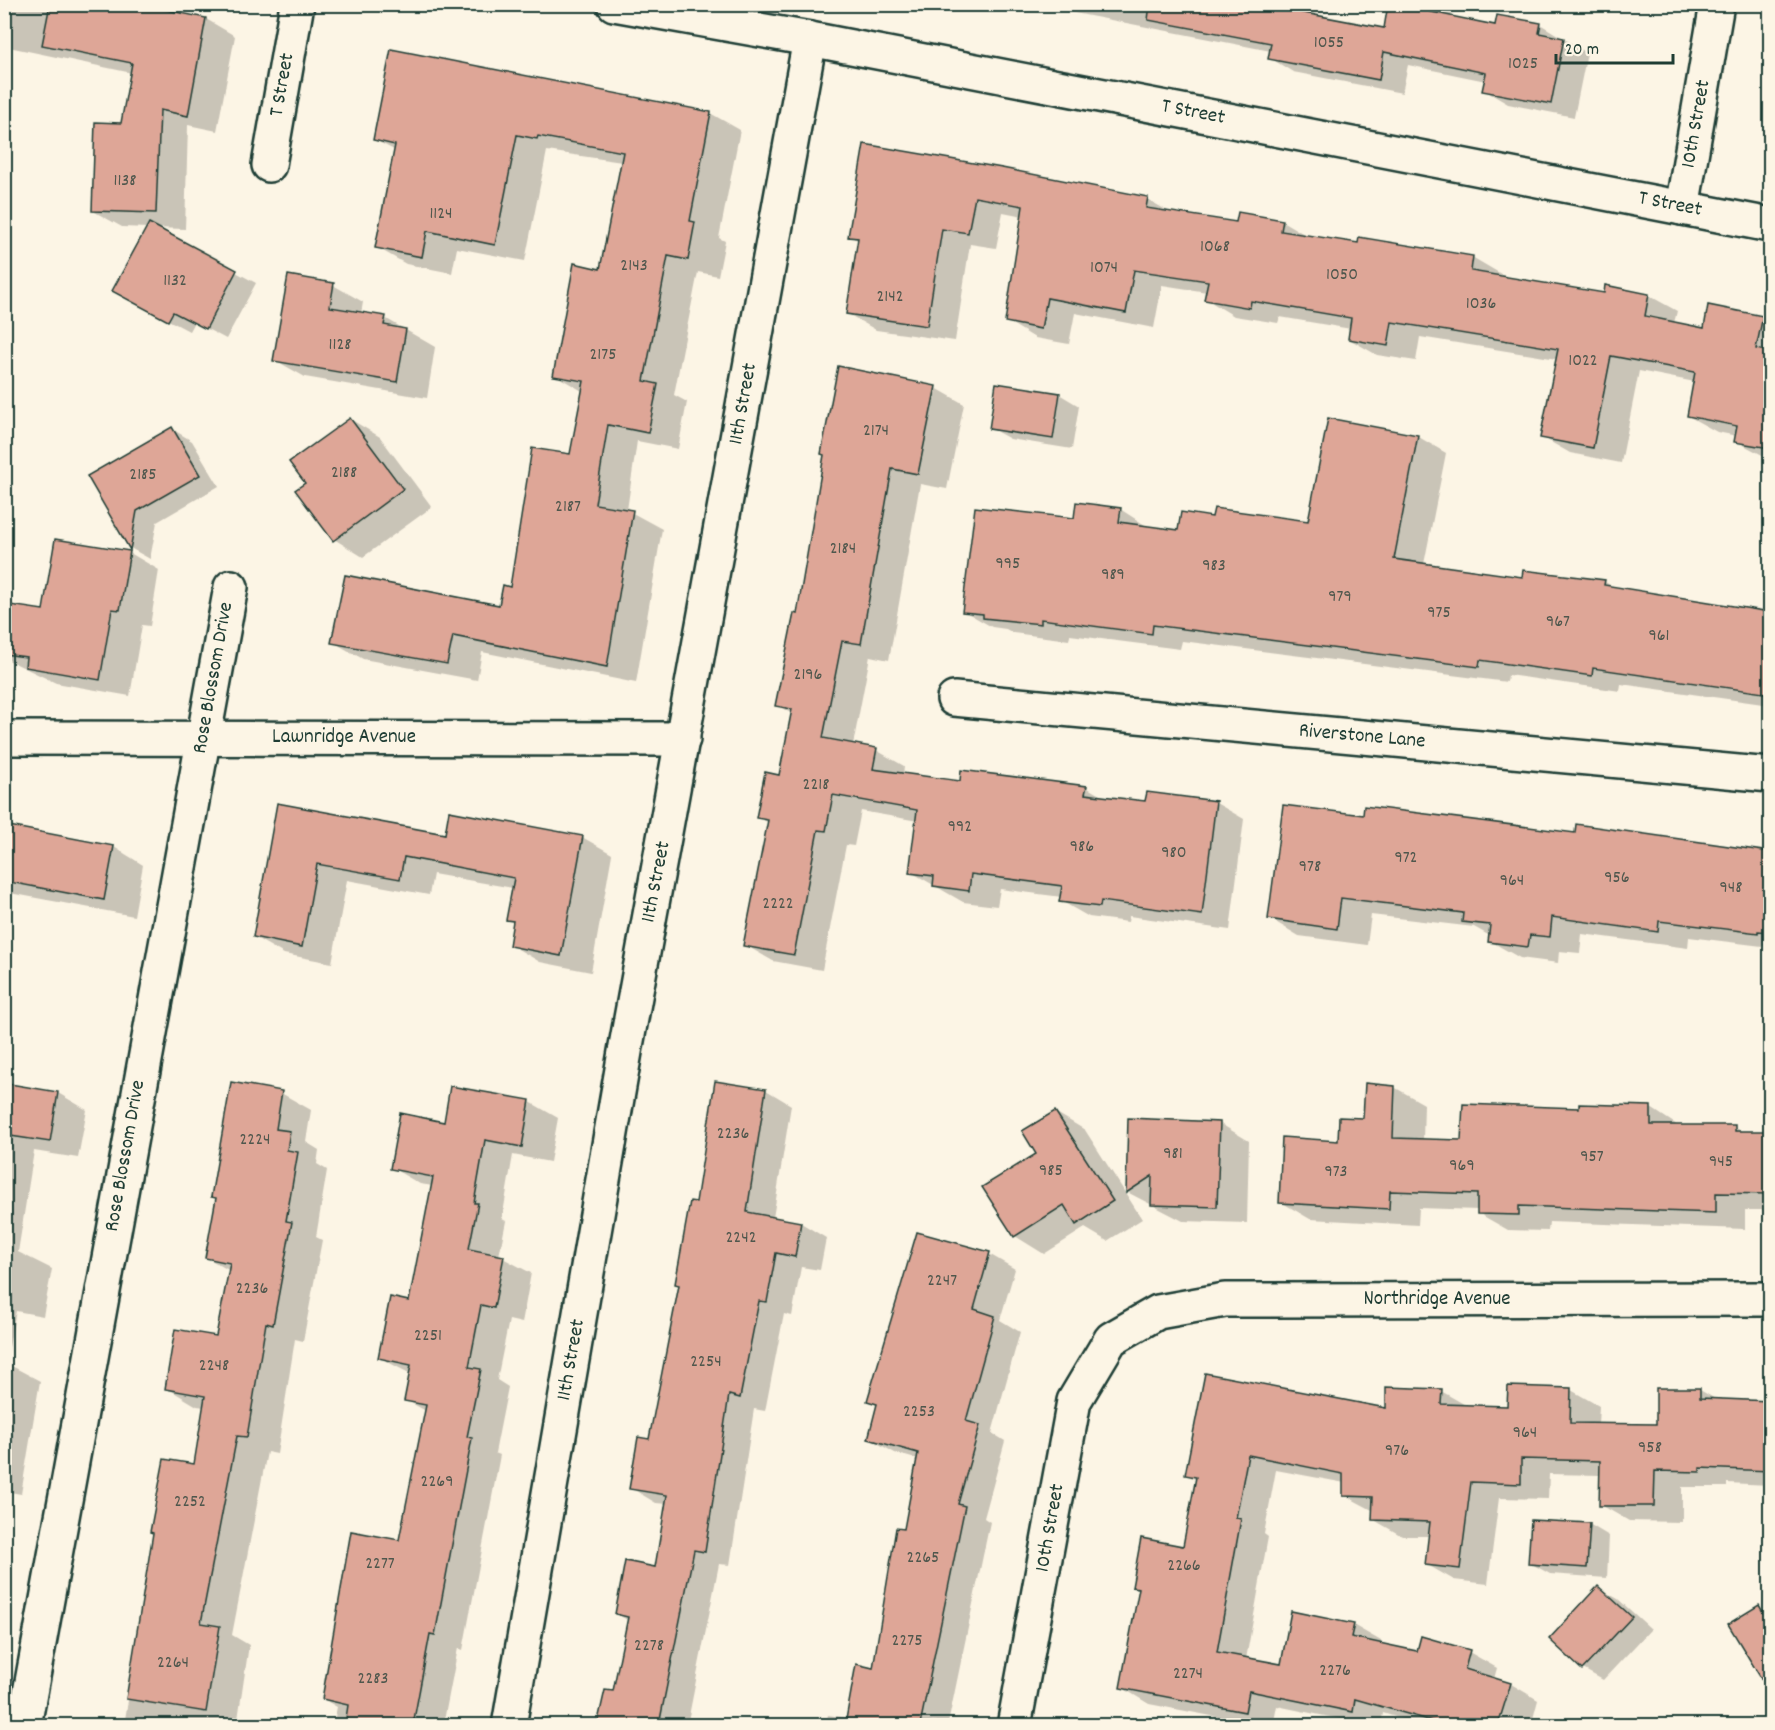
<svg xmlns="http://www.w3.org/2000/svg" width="1775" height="1730" font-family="Dekko,sans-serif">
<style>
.shadow{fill:#0003}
.building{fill:#dea697;stroke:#1f3d34;stroke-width:1.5}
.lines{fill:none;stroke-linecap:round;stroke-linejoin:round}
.minor-casing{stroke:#1f3d34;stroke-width:38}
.minor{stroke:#fcf5e5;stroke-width:33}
.labels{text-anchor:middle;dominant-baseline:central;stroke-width:5;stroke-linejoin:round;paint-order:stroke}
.number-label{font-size:18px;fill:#4f574d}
.street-label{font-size:21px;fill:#1f3d34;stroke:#fcf5e5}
</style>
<rect width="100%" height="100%" fill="#fcf5e5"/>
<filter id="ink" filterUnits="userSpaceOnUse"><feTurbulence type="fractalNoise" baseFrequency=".0167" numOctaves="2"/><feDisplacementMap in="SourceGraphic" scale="12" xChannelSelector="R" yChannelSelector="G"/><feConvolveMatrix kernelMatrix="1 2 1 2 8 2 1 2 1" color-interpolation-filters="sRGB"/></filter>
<g filter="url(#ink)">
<g class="shadow">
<polygon points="4,4 129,4 206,19 235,36 217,131 188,125 185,229 155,228 256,283 226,339 194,322 189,331 134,302 148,228 122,227 93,211 122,124 132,73 4,46"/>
<polygon points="1028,4 1259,4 1260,13 1262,4 1284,4 1285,11 1385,30 1390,4 1453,4 1451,17 1496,27 1540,24 1587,53 1574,117 1508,104 1484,90 1486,81 1408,65 1402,93 1293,72 1270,58 1271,51"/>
<polygon points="710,113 740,130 719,238 725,241 718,276 698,272 682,353 674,395 687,402 678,449 637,441 627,510 662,529 636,683 482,652 477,680 363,659 333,642 500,606 511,588 571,456 584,392 555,375 601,270 622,162 547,151 525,261 457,248 452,273 406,264 376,247 396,151 375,140"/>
<polygon points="865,146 1147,199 1173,214 1237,224 1282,221 1309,237 1472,257 1501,274 1500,278 1605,294 1648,295 1677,311 1674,323 1705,329 1762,318 1770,323 1770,459 1736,441 1737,436 1717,432 1688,416 1695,382 1639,371 1621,463 1570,453 1542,437 1557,359 1420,337 1416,361 1377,355 1349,339 1351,329 1280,317 1278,323 1234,316 1206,299 1207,292 1162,285 1154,328 1075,313 1069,344 1035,338 1007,321 1023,216 1003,212 996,248 970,244 955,341 876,330 848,314 859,241 850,236"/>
<polygon points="333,285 363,302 361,314 385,318 435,347 427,398 305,377 275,360"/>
<polygon points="839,368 936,388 964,404 947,489 920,484 889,660 870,656 853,745 876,750 904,766 903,775 961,783 1086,787 1105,798 1147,803 1148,793 1216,803 1244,819 1230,930 1129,916 1128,922 1089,917 1061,901 1062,897 1000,889 997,906 963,902 911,872 918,821 861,811 854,846 846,845 822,970 773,961 745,945 769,823 758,817 780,776 792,714 777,705 798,616"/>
<polygon points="1059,394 1079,406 1072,449 1010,439 990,428"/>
<polygon points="350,419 380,437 432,507 363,557 334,539"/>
<polygon points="172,429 192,441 219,486 157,522 150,559 132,549 89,477"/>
<polygon points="1417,436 1446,453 1424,564 1524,578 1605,582 1615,588 1770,613 1770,705 1621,684 1620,691 1508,675 1507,682 1182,641 1180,649 1070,635 1069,640 1013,633 1006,629 992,627 964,611 1075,520 1120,509 1148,527 1180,532 1214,518 1309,523"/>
<polygon points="130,553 159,570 150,626 142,625 130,696 56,683 4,658 4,605 44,612"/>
<polygon points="278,805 446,836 582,837 612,854 591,972 540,962 511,945 515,923 508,919 513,888 433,874 429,895 347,880 332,963 284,954 254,937"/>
<polygon points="1365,817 1576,835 1577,825 1770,853 1770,947 1689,937 1688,948 1582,934 1580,953 1559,951 1558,963 1520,958 1490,941 1490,936 1474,927 1371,915 1367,945 1299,936 1269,918"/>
<polygon points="4,826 114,847 143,865 134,916 4,892"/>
<polygon points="4,1085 58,1093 87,1110 78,1158 34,1151 18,1252 52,1269 43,1316 16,1311 6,1363 40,1381 21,1494 4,1491"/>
<polygon points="452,1087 530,1102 558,1118 550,1162 513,1155 502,1219 506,1221 499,1256 531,1273 522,1323 509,1320 497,1380 508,1387 495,1453 500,1455 463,1650 458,1648 443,1726 333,1726 337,1707 323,1699 400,1542 426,1411 406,1400 411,1374 380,1358 411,1302 433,1186 420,1184 392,1168 445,1123"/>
<polygon points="1394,1087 1424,1104 1423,1141 1463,1142 1580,1110 1651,1108 1680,1127 1734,1127 1745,1133 1770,1133 1770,1210 1745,1210 1745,1229 1549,1222 1548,1231 1508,1230 1478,1213 1478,1210 1419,1208 1418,1225 1310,1219 1281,1202"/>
<polygon points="766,1090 791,1105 773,1218 801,1223 826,1238 820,1270 801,1267 792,1316 784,1314 765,1411 754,1409 730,1565 719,1564 687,1726 598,1726 606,1691 615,1693 629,1621 617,1614 657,1569 667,1504 656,1503 631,1488 650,1441 680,1286 676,1284 697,1204"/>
<polygon points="281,1093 311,1110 306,1142 319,1150 317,1164 327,1170 316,1237 322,1240 303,1341 295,1339 277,1454 267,1452 232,1635 249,1645 237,1726 124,1726 154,1534 195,1466 205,1407 197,1406 167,1388 217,1337 230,1271 206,1257"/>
<polygon points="1055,1112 1085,1130 1142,1219 1107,1241 1085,1228 1044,1254 1015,1236"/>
<polygon points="1219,1123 1249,1141 1247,1223 1183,1221 1127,1192"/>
<polygon points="989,1254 1015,1269 1000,1320 1020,1332 992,1433 1005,1441 984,1518 990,1522 948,1724 932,1721 931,1726 825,1726 828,1715 848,1718 874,1670 919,1460 895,1453 870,1439 878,1406 869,1401"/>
<polygon points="1571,1390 1599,1406 1598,1425 1658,1426 1700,1390 1717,1400 1770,1402 1770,1485 1727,1483 1727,1487 1682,1487 1682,1522 1629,1521 1601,1505 1601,1475 1549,1474 1548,1499 1499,1498 1488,1584 1454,1580 1426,1564 1430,1536 1402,1536 1374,1520 1374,1511 1344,1495 1345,1483 1276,1470 1264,1534 1268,1537 1246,1659 1282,1666 1353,1625 1381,1641 1380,1645 1418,1653 1469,1652 1497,1668 1494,1679 1511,1684 1538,1700 1531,1726 1424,1726 1383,1713 1381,1726 1373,1726 1277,1706 1273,1726 1264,1726 1149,1704 1121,1687 1140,1590 1134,1586 1184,1548 1197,1480 1187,1475 1441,1391 1469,1407 1509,1408"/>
<polygon points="1589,1524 1609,1536 1607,1578 1550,1574 1530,1563"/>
<polygon points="1598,1588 1618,1599 1651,1629 1603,1680 1583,1669"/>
<polygon points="1759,1607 1770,1615 1770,1662 1762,1667"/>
</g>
<g class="building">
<polygon points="50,4 137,4 206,18 188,116 160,110 156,213 92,211 95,122 121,123 132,63 42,45"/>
<polygon points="1150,4 1257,4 1384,28 1388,4 1427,4 1426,11 1495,25 1497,15 1541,23 1539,33 1564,38 1551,104 1482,91 1486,73 1384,52 1379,80 1268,59 1271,43 1148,20"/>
<polygon points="391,49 711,112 690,221 695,222 688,260 668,256 653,335 644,381 658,384 648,433 608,425 595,504 633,510 607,667 453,636 447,664 331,643 345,575 499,605 503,585 510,587 532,448 570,454 584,381 553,376 574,263 600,269 623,152 538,136 537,139 517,135 495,245 427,231 422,257 375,248 395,145 373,140"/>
<polygon points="864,144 1002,168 1148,197 1146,208 1236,222 1238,212 1283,220 1281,231 1358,243 1359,237 1473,256 1471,271 1604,293 1605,285 1649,294 1645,316 1704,328 1708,305 1763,316 1756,349 1770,352 1770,448 1734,442 1737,426 1687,416 1695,372 1611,356 1593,448 1540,438 1558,349 1392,322 1388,346 1348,339 1351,318 1251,301 1250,308 1204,300 1208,281 1134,270 1126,313 1047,298 1041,329 1005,322 1023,206 975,197 968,233 942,229 927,326 846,314 858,238 848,237"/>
<polygon points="149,223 237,270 206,329 173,312 168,321 112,291"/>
<polygon points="288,275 334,283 330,307 386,316 384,325 406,329 397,382 273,361"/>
<polygon points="838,366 936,386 918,474 892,469 861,644 842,641 823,738 877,748 873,769 960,781 961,770 1087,786 1085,794 1145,801 1147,792 1216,801 1202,915 1101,901 1100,907 1059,902 1062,886 971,874 969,891 933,886 934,876 909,873 917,810 833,795 826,831 818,830 794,955 743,946 768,820 756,818 765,772 779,775 792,709 775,706 794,613 797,614 824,455 821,454"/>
<polygon points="996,383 1060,393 1053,439 989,429"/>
<polygon points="350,418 403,489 333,541 295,490 305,483 289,462"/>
<polygon points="1328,418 1418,435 1394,559 1522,577 1523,570 1605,580 1604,585 1770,612 1770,694 1593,668 1592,676 1480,660 1479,667 1153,625 1152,634 1041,619 1041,624 983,618 983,614 962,612 975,507 1074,518 1076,502 1121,508 1119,522 1178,530 1181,512 1212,517 1214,508 1308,521"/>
<polygon points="172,427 200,475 137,511 130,550 87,476"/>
<polygon points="55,539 130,551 120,610 112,609 100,680 25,667 26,657 4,654 4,604 43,610"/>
<polygon points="277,803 445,834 449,811 583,836 561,956 509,946 513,921 506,920 514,878 404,857 400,879 317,864 302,947 253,937"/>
<polygon points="1283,805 1363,815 1364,806 1575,833 1576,824 1770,852 1770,932 1758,931 1758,933 1659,921 1658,932 1552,917 1550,937 1530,935 1528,947 1488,942 1490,925 1462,922 1463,913 1341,898 1337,929 1268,919"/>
<polygon points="4,825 114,846 104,900 4,881"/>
<polygon points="715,1081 766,1089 747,1212 801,1222 795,1257 776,1253 767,1302 759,1301 740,1398 729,1395 705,1552 694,1550 659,1725 597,1725 605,1690 613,1691 628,1617 615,1614 625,1561 655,1567 667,1495 629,1489 638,1437 649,1439 679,1285 675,1284 690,1201 696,1202"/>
<polygon points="231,1082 282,1091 276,1129 290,1131 287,1150 298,1152 286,1221 292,1222 273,1325 266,1323 247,1437 237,1436 201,1623 220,1626 206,1712 126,1699 153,1533 150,1532 164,1459 194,1464 205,1396 165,1389 175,1329 216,1336 230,1263 205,1258 216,1198 211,1197"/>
<polygon points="4,1083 58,1092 50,1142 4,1135"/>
<polygon points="1365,1083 1395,1086 1393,1138 1461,1140 1463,1104 1579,1108 1579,1104 1651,1106 1651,1125 1735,1125 1735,1131 1770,1131 1770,1194 1716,1193 1716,1213 1519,1206 1519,1215 1477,1214 1477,1194 1390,1191 1389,1209 1279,1203 1282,1137 1338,1141 1339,1117 1363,1118"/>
<polygon points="450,1086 530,1100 522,1147 485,1140 474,1203 478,1203 469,1249 504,1256 494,1308 481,1305 469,1367 481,1369 467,1437 472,1438 435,1635 430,1634 413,1725 345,1725 348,1705 322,1699 351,1531 399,1540 426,1405 404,1401 411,1365 378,1358 390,1297 409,1301 433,1177 390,1169 400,1113 444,1122"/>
<polygon points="1055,1111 1113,1201 1076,1225 1064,1205 1014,1237 982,1187 1036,1154 1022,1131"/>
<polygon points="1128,1118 1220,1122 1217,1207 1151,1205 1152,1176 1126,1193"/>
<polygon points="917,1232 990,1252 974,1309 995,1316 966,1421 980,1425 958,1504 965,1506 920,1725 845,1725 856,1664 873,1668 896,1528 904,1529 918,1453 868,1439 877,1404 867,1401"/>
<polygon points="1205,1373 1386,1408 1386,1387 1442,1389 1441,1404 1507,1406 1508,1386 1571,1388 1570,1423 1656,1424 1656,1388 1700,1388 1700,1398 1770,1401 1770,1471 1700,1468 1700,1472 1655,1471 1654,1506 1599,1506 1600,1461 1521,1459 1521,1484 1471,1482 1460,1569 1425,1565 1430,1522 1372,1520 1373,1497 1343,1496 1343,1474 1248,1455 1236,1518 1241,1519 1217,1652 1281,1664 1291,1611 1354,1624 1351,1637 1417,1651 1421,1636 1470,1650 1465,1669 1511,1683 1498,1725 1446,1725 1355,1699 1353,1712 1249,1691 1245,1712 1120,1688 1139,1588 1132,1587 1141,1538 1183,1546 1196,1477 1185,1475"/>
<polygon points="1531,1520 1590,1523 1587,1568 1528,1564"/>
<polygon points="1598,1586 1632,1617 1582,1670 1549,1639"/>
<polygon points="1759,1605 1770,1624 1770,1693 1728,1624"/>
</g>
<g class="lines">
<defs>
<g id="minor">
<polyline points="614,4 810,39 1770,225"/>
<polyline points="269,165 297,4"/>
<polyline points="1682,208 1717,4"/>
<polyline points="954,699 1770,775"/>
<polyline points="4,738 683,739"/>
<polyline points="24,1726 231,587"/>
<polyline points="509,1726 626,1046 810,39"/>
<polyline points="1014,1726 1074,1401 1111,1339 1158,1312 1225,1300 1770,1299"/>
</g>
</defs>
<use href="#minor" class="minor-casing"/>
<use href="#minor" class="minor"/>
</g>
</g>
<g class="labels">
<g class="number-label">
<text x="1329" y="43">1055</text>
<text x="1523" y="64">1025</text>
<text x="125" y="181">1138</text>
<text x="441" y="214">1124</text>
<text x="1215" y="247">1068</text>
<text x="634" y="266">2143</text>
<text x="1104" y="268">1074</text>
<text x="1342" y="275">1050</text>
<text x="175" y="281">1132</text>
<text x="890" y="297">2142</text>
<text x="1481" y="304">1036</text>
<text x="340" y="345">1128</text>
<text x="603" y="355">2175</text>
<text x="1583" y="361">1022</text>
<text x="876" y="431">2174</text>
<text x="344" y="473">2188</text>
<text x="143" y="475">2185</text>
<text x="568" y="507">2187</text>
<text x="843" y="549">2184</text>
<text x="1008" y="564">995</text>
<text x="1214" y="566">983</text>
<text x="1113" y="575">989</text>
<text x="1340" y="597">979</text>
<text x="1439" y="613">975</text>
<text x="1558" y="622">967</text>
<text x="1659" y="636">961</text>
<text x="808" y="675">2196</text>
<text x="816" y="785">2218</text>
<text x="960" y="827">992</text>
<text x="1082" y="847">986</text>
<text x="1174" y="853">980</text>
<text x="1406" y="858">972</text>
<text x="1310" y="867">978</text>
<text x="1617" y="878">956</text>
<text x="1512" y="881">964</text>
<text x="1731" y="888">948</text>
<text x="778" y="904">2222</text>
<text x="733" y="1134">2236</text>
<text x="255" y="1140">2224</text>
<text x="1173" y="1154">981</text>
<text x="1592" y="1157">957</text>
<text x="1721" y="1162">945</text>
<text x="1462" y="1166">969</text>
<text x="1051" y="1171">985</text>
<text x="1336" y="1172">973</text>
<text x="741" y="1238">2242</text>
<text x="942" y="1281">2247</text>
<text x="252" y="1289">2236</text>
<text x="428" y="1336">2251</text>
<text x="706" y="1362">2254</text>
<text x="214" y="1366">2248</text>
<text x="919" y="1412">2253</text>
<text x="1525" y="1433">964</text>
<text x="1650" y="1448">958</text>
<text x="1397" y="1451">976</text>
<text x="437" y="1482">2269</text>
<text x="190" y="1502">2252</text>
<text x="923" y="1558">2265</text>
<text x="380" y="1564">2277</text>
<text x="1184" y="1566">2266</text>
<text x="907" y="1641">2275</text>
<text x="649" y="1646">2278</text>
<text x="173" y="1663">2264</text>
<text x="1335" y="1671">2276</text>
<text x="1188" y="1674">2274</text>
<text x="373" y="1679">2283</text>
</g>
<g class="street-label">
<text transform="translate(283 85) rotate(-80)">T Street</text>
<text transform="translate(1193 113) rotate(11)">T Street</text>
<text transform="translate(1697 124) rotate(-80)">10th Street</text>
<text transform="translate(1670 205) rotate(11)">T Street</text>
<text transform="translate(744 404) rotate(-80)">11th Street</text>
<text transform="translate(214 678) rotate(-80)">Rose Blossom Drive</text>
<text transform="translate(1362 737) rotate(5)">Riverstone Lane</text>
<text x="344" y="738">Lawnridge Avenue</text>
<text transform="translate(657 882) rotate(-79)">11th Street</text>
<text transform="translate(126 1156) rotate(-80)">Rose Blossom Drive</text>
<text x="1437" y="1300">Northridge Avenue</text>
<text transform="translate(572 1360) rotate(-80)">11th Street</text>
<text transform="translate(1051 1528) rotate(-80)">10th Street</text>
</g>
</g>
<rect width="1775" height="1730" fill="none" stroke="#fcf5e5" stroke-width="24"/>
<rect x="12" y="12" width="1751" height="1706" fill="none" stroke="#1f3d34" stroke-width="2" filter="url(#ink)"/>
<path d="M1556 54v9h117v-9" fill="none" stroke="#1f3d34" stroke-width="3"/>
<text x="1565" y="54" font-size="18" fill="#1f3d34" stroke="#fcf5e5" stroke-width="4.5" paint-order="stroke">20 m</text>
</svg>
